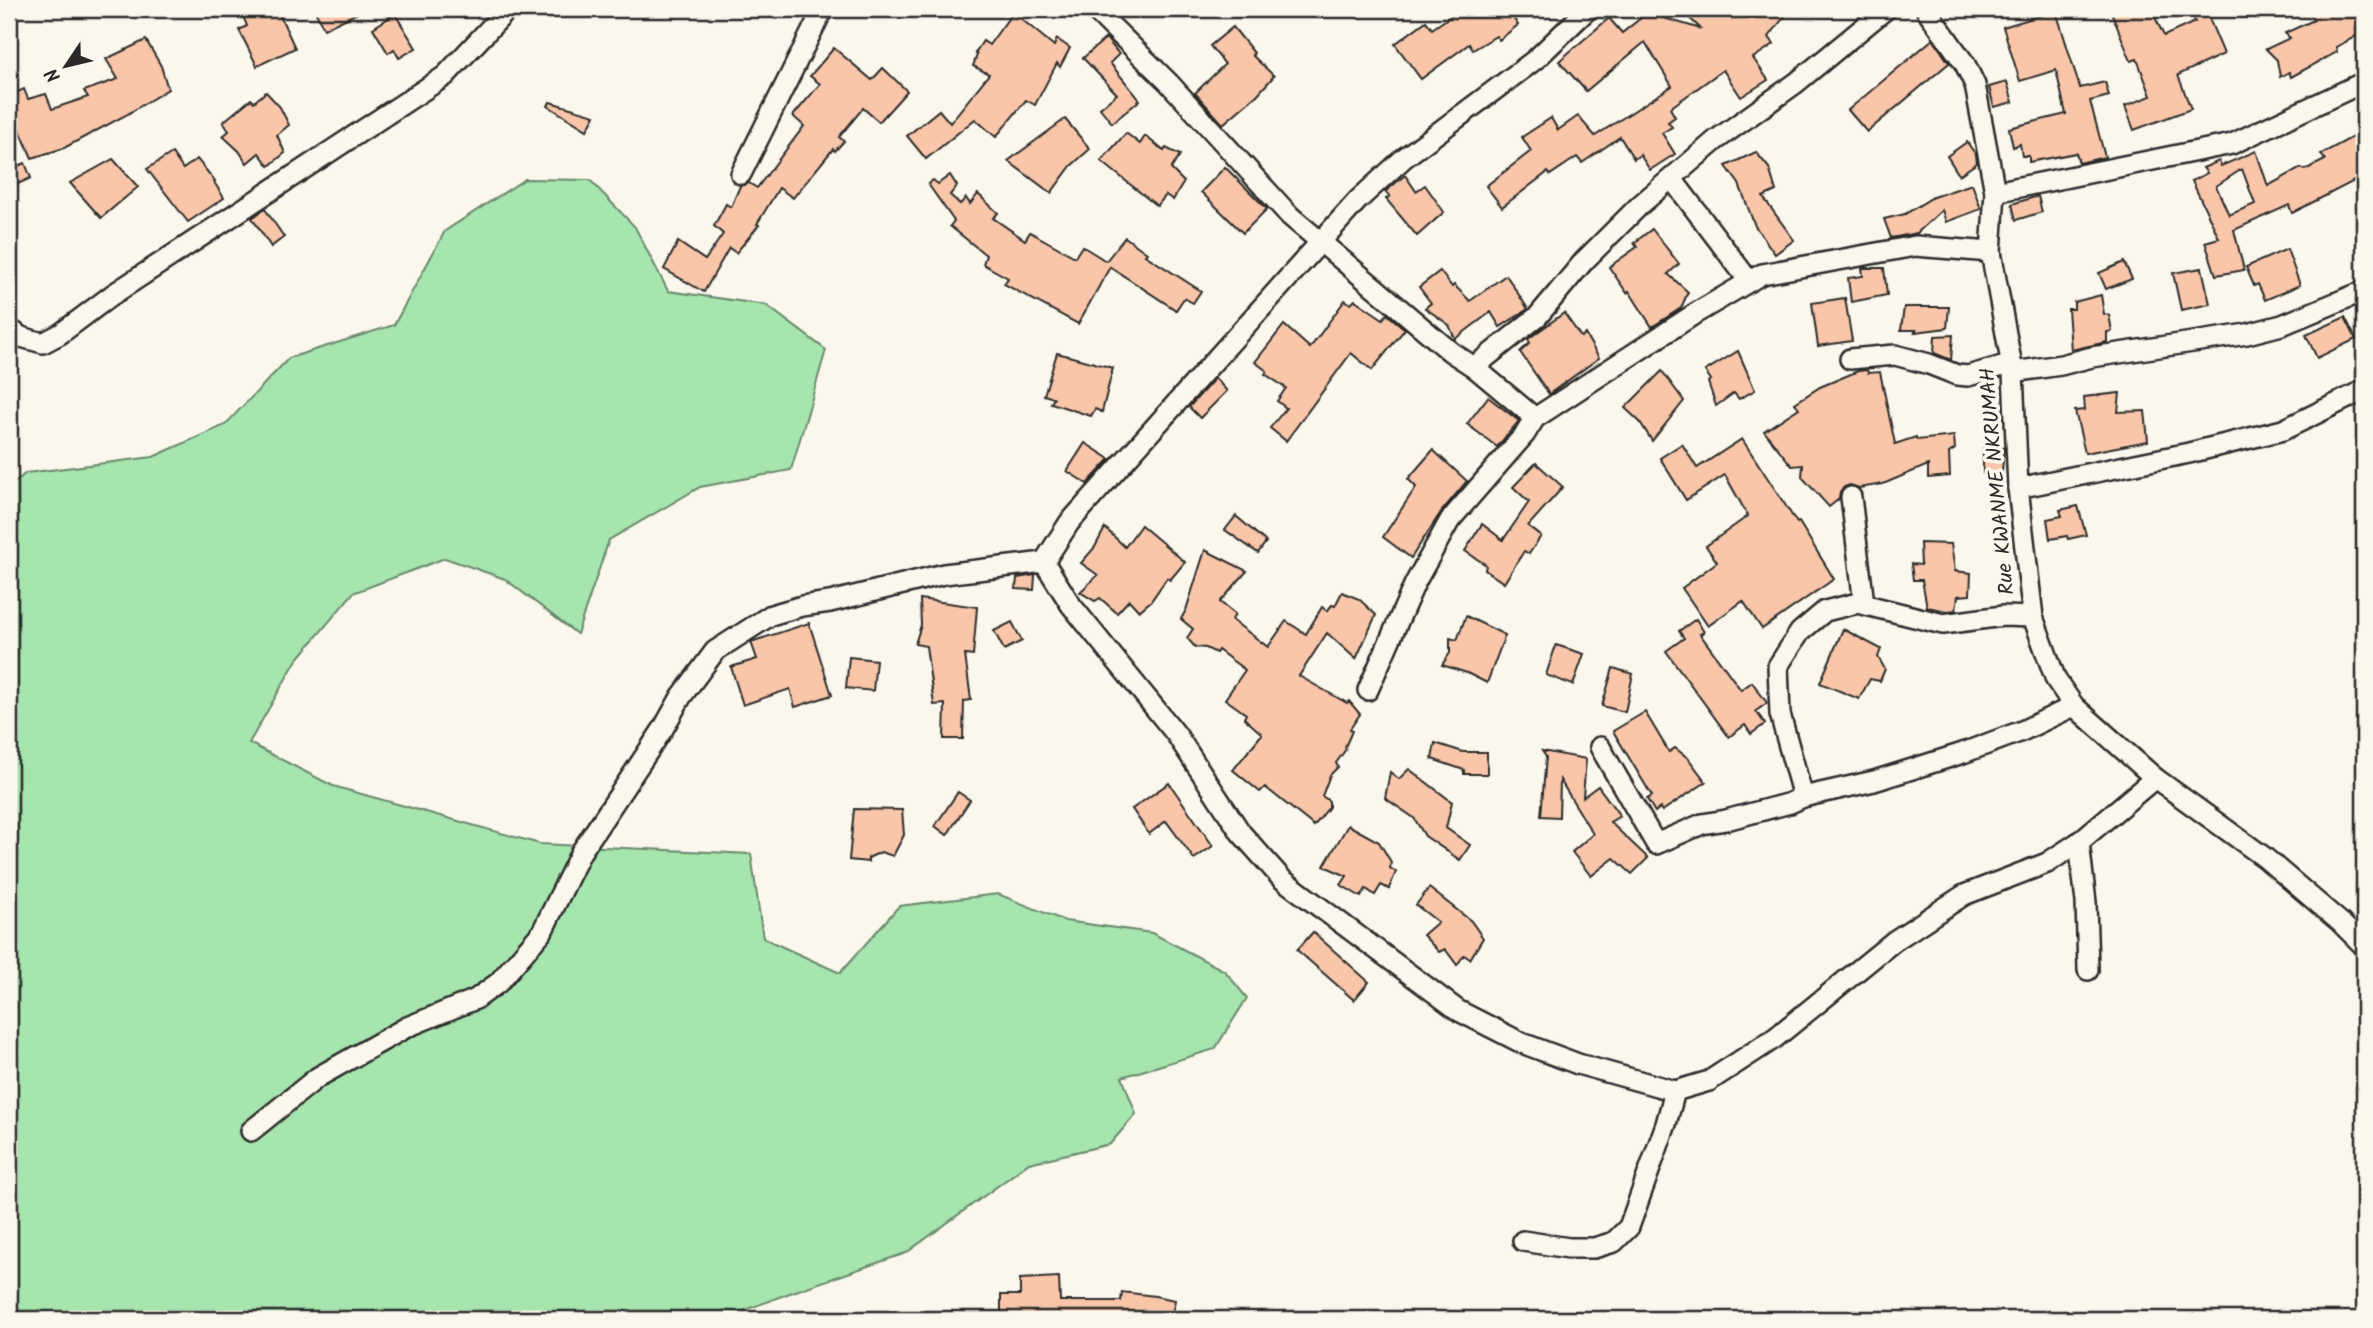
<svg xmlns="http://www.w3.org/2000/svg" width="2373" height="1328" font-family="Kalam,sans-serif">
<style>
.green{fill:#a6e5ae;stroke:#68886c;stroke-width:2}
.building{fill:#f9c6a9;stroke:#2b2b2b;stroke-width:2;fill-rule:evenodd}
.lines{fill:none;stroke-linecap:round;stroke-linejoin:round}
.street-casing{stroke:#2b2b2b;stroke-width:24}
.street{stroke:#fbf7ec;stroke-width:19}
.labels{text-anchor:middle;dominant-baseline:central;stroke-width:7;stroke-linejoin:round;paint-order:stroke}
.street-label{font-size:21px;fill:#2b2b2b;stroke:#fbf7ec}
</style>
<rect width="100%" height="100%" fill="#fbf7ec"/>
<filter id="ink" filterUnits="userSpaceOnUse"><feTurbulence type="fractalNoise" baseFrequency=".0143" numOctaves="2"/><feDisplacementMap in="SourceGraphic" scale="14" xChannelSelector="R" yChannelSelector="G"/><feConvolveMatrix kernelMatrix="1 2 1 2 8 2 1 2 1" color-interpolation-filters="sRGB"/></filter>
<g filter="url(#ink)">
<polygon class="green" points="525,179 590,180 635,227 668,291 766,305 826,350 791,470 700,487 609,540 577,634 505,579 445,558 353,593 296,661 249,743 333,786 540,844 751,854 763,938 840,973 899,906 998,894 1065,921 1152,933 1225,971 1247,998 1215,1049 1122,1077 1136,1114 1110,1144 1029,1163 906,1253 787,1294 722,1319 9,1319 9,487 26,473 153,457 225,425 289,358 394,325 445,231"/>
<g class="building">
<polygon points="259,9 277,9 295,48 257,66 239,30 247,26 243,16"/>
<polygon points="314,9 366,9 324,29"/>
<polygon points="1461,9 1507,9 1518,25 1499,40 1496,36 1473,50 1469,44 1421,79 1395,44 1426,21 1432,29"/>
<polygon points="1680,9 1790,9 1769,37 1774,44 1753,58 1768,80 1741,97 1723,70 1670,108 1675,117 1668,122 1672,127 1662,133 1675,154 1650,170 1640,155 1634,159 1620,137 1582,163 1577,157 1550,175 1548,172 1502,207 1486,186 1531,151 1522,137 1551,118 1558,130 1578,116 1595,136 1672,86 1645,42 1586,91 1559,61 1609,18 1622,33 1647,13 1701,29"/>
<polygon points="2110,9 2151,9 2164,36 2195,22 2192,14 2205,9 2224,54 2178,75 2191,109 2134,130 2125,106 2151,96 2137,59 2131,61"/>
<polygon points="2307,9 2364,9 2364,32 2336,47 2337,52 2291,77 2289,72 2280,77 2277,60 2266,49 2290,38 2285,33 2314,20"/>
<polygon points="2056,11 2080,88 2105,82 2109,96 2090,101 2105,157 2079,163 2076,153 2029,162 2029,156 2022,156 2020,144 2013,147 2009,128 2066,114 2056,70 2020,81 2003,27"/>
<polygon points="1013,12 1054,46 1057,39 1070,48 1060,67 1057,63 1035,105 1026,100 996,137 975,119 926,159 907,136 939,110 950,123 989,74 973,66 977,55 975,53 983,41 989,45"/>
<polygon points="395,14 416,48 399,58 394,49 388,53 373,28"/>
<polygon points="1233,27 1254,53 1252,55 1274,76 1257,95 1223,124 1195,93 1225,64 1210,46"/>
<polygon points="1106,38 1119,54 1110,63 1140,100 1112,123 1100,108 1117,94 1083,58"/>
<polygon points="1933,39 1949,63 1867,132 1848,110"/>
<polygon points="146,40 161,66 168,89 126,115 64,148 32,158 9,105 9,96 24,89 28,99 46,94 52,109 88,97 84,91 118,79 106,59"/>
<polygon points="834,48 872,80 883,68 907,91 879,122 863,108 839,137 844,141 835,151 833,149 793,198 779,188 757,224 759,225 736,253 729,248 704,292 664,269 678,242 705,260 723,234 714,226 726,204 731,207 740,186 749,183 757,188 804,126 793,116 820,84 810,76"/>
<polygon points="2007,82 2013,102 1994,107 1989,87"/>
<polygon points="266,92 280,107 289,125 277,135 285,153 269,166 259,153 247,163 239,151 223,136 229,131 223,122 251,99 254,102"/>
<polygon points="550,102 595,115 587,130 548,106"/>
<polygon points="1065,119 1090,149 1071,166 1051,193 1008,161"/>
<path d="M 2364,131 L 2364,176 L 2292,213 L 2289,205 L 2234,230 L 2244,270 L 2216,275 L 2205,242 L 2219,238 L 2192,181 L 2207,173 L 2203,168 L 2219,161 L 2221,166 L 2256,151 L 2268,186 L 2301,168 L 2305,170 L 2325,160 L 2321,154 ZM 2242,169 L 2255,204 L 2229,215 L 2216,186 Z"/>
<polygon points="1126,133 1140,144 1145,136 1164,151 1166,148 1180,155 1171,169 1184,182 1173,200 1166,195 1157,206 1101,161"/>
<polygon points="1967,142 1976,155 1977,163 1959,175 1947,156"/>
<polygon points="1756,152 1769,168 1776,191 1763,197 1794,240 1775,254 1755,226 1739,184 1726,166"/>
<polygon points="172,153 183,169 197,159 215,181 214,182 224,198 188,222 147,169"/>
<polygon points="113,159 138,187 101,218 70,183"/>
<polygon points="25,163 31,178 9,188 9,170"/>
<polygon points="1225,167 1267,209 1243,233 1201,192"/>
<polygon points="950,175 957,186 950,195 960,204 966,198 970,204 978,194 998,213 993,218 1025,240 1030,232 1075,257 1082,246 1106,261 1125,237 1147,253 1145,255 1201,291 1193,303 1184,298 1176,310 1110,267 1078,324 1004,284 1008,278 983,264 986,255 950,226 954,221 928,184 933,180 938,184"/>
<polygon points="1405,175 1416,191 1425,185 1444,212 1417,236 1386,199 1390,196 1385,192"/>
<polygon points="1972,184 1981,209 1946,222 1942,210 1917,233 1891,238 1884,219 1905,214 1933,197"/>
<polygon points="2038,196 2042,212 2016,220 2012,204"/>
<polygon points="265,209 284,237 271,247 252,218"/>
<polygon points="1652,229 1679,264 1668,274 1688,292 1681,308 1652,327 1629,291 1627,293 1609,267 1637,247 1634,243"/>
<polygon points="2287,249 2300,285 2265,300 2258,284 2254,286 2246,267"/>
<polygon points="2124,262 2132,279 2106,289 2099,273"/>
<polygon points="1862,268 1884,268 1887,295 1851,302 1848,278 1863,276"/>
<polygon points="2202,268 2210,304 2181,310 2173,273"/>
<polygon points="1440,271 1452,287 1454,285 1470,301 1506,275 1528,309 1500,327 1491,312 1455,339 1449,325 1425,308 1431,303 1419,287"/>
<polygon points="2101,295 2104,314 2109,315 2112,331 2107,332 2107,342 2071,350 2068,309 2074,309 2074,302"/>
<polygon points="1845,298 1852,341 1818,346 1812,303"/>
<polygon points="1345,300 1351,304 1355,300 1383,319 1387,314 1405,329 1372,370 1351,353 1286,441 1270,428 1286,408 1277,401 1286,388 1265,374 1267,371 1255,362 1284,325 1310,348"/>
<polygon points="1904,307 1949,307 1947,328 1915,332 1916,330 1901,330"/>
<polygon points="1564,313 1581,337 1585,334 1599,358 1549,394 1520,352 1530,343 1528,339"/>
<polygon points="2345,317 2356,339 2317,358 2306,335"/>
<polygon points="1953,335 1951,360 1934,353 1935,336"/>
<polygon points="1738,351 1755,390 1739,399 1734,393 1716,406 1708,382 1711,380 1705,371"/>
<polygon points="1057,353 1113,368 1102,412 1095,409 1091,416 1051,403 1054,398 1044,395"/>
<polygon points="1867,370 1868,373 1880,372 1895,444 1916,437 1917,440 1954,436 1955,449 1949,453 1950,476 1928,478 1928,465 1883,484 1859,488 1850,485 1844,487 1840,493 1839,499 1829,507 1802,477 1803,465 1792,466 1764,431 1799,408 1795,403 1820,387 1858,371"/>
<polygon points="1662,371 1684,401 1652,441 1640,422 1625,408"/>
<polygon points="1215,378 1227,391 1200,418 1189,407"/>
<polygon points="2120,393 2118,412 2145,411 2148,441 2085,453 2075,411 2085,410 2084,397"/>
<polygon points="1488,397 1519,421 1497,447 1467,424"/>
<polygon points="1742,439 1797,523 1799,522 1834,579 1762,629 1743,601 1708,626 1682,588 1717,562 1706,546 1748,516 1725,475 1686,500 1660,458 1682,444 1697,468"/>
<polygon points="1085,443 1110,459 1087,484 1067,471"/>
<polygon points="1983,446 2004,448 2002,472 1983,474"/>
<polygon points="1433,450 1467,481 1441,512 1411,558 1383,537 1416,487 1408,479"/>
<polygon points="1536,463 1563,487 1528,526 1541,536 1529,554 1524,551 1504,583 1485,570 1486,565 1465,551 1482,524 1503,540 1529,502 1513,487"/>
<polygon points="2078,506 2086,535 2068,539 2067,536 2050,539 2047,519 2062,516 2060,510"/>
<polygon points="1236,516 1266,542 1258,553 1225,530"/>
<polygon points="1141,525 1185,562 1170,580 1167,578 1151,601 1139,611 1129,600 1117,613 1100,598 1095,601 1080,592 1098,575 1081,563 1095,547 1105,528 1125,547"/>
<polygon points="1920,543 1951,544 1955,571 1971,573 1970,595 1958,596 1956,610 1947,611 1927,607 1922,580 1913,580 1911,564 1921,565"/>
<polygon points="1205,550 1247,571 1220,602 1235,614 1232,620 1268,647 1286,621 1306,634 1322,607 1327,611 1332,605 1335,606 1342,592 1359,599 1376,615 1356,659 1327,633 1299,676 1347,703 1349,701 1360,714 1350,729 1352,731 1345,747 1346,749 1336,763 1338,767 1330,775 1322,796 1329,801 1329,807 1314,826 1265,787 1260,792 1233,770 1262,734 1244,718 1246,714 1225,699 1245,670 1218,650 1216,653 1206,648 1195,647 1187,638 1193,629 1181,619 1186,610"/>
<polygon points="1035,575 1034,590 1016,589 1017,578"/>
<polygon points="920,599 977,607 973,656 965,655 971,700 964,701 963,739 944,739 945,704 934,705 926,646 915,644 921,625"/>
<polygon points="1466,616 1505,635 1487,683 1467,673 1442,665 1450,653 1450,638 1457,640"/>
<polygon points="1696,619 1704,632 1700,634 1741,690 1752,682 1767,703 1756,711 1765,724 1751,734 1745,725 1729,737 1666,651 1684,638 1679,631"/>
<polygon points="1012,622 1022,641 1004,650 994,631"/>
<polygon points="809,623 832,695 795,707 790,689 743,705 731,667 757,659 751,642"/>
<polygon points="1843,629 1881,649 1878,657 1885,669 1880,681 1870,679 1859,699 1820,683"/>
<polygon points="1556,645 1584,654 1573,685 1546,675"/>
<polygon points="849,657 876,660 873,691 846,688"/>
<polygon points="1613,668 1633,674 1625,712 1602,706"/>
<polygon points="1645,712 1669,752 1675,748 1688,758 1706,782 1662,811 1660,808 1655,812 1647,799 1652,796 1613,731"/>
<polygon points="1435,743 1463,752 1487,752 1487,774 1464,774 1464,770 1432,759"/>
<polygon points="1542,751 1586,759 1583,797 1598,786 1620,816 1610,822 1648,858 1632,874 1614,858 1591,876 1572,852 1593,834 1560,780 1559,817 1541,816 1546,757"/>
<polygon points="1409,769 1452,802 1446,828 1470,845 1460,860 1425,836 1414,818 1385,798 1390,772 1399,779"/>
<polygon points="1169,783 1213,846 1194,859 1166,821 1149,834 1132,809"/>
<polygon points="958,792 970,800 947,835 935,826"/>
<polygon points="854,809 902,810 904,835 893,856 881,852 868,858 868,862 849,860"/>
<polygon points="1348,825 1379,842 1391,862 1390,868 1396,872 1389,889 1381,885 1375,895 1366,889 1361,897 1341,885 1347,876 1324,866"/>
<polygon points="1429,888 1471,921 1483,938 1470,959 1464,955 1457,965 1445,949 1439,952 1423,935 1438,922 1416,905"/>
<polygon points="1313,932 1369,982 1354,1000 1297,950"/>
<polygon points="1059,1277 1060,1301 1121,1301 1122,1292 1155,1296 1175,1300 1171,1319 1001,1319 1001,1295 1020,1295 1020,1279"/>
</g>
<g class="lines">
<defs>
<g id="street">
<polyline points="1094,9 1169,83 1290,216 1451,352 1474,367 1535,418"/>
<polyline points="1588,9 1536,59 1404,158 1358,200 1069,523 1044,562 1071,605 1176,734 1241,833 1282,879 1459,1011 1522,1043 1578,1064 1675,1091 1709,1081 1775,1038 1894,941 1964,895 2047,863 2079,842 2155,778"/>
<polyline points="1926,9 1965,64 1975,85 1987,149 1995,192 1991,252 2013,372 2018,488 2033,617 2056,680 2074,706 2155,778 2264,857 2340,922 2364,946"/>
<polyline points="741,174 823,9"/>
<polyline points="1672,179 1749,281"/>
<polyline points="1995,192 2232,144 2364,82"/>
<polyline points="9,328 21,337 43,343 60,334 112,295 445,76 508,9"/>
<polyline points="1850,359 1895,355 1929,364 1957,375 1968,376 2006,365 2013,372 2061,365 2092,357 2247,334 2282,325 2364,291"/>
<polyline points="1474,367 1538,316 1584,261 1640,205 1716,140 1796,83 1886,9"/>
<polyline points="2018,488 2189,453 2283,430 2364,390"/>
<polyline points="1851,497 1864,604"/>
<polyline points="1368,690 1415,583 1450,520 1525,434 1535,418 1696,313 1762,274 1915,246 1991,252"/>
<polyline points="1600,747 1656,844 1702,824 1726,820 1790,803 1803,797 1874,781 1963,753 2022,731 2074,706"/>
<polyline points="1803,797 1780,714 1778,666 1800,632 1825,611 1858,603 1943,624 2003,616 2033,617"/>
<polyline points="2079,842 2086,902 2088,970"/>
<polyline points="251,1131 318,1077 407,1027 476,999 498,983 542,932 581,852 663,729 681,697 715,651 771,615 802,606 830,602 944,574 1044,562"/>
<polyline points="1523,1241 1569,1248 1594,1248 1614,1242 1629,1227 1666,1124 1675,1091"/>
</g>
</defs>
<use href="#street" class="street-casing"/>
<use href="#street" class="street"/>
</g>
</g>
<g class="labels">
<g class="street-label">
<text transform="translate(1998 481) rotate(-95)">Rue KWANME NKRUMAH</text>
</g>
</g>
<rect width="2373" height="1328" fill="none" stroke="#fbf7ec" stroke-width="35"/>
<rect x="18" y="18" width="2338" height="1293" fill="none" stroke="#2b2b2b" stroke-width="2.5" filter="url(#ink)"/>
<g transform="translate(66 66) rotate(235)" stroke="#fbf7ec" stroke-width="5" paint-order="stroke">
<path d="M0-5L12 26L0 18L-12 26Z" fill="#2b2b2b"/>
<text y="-10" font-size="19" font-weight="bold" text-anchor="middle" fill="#2b2b2b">N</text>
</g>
</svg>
